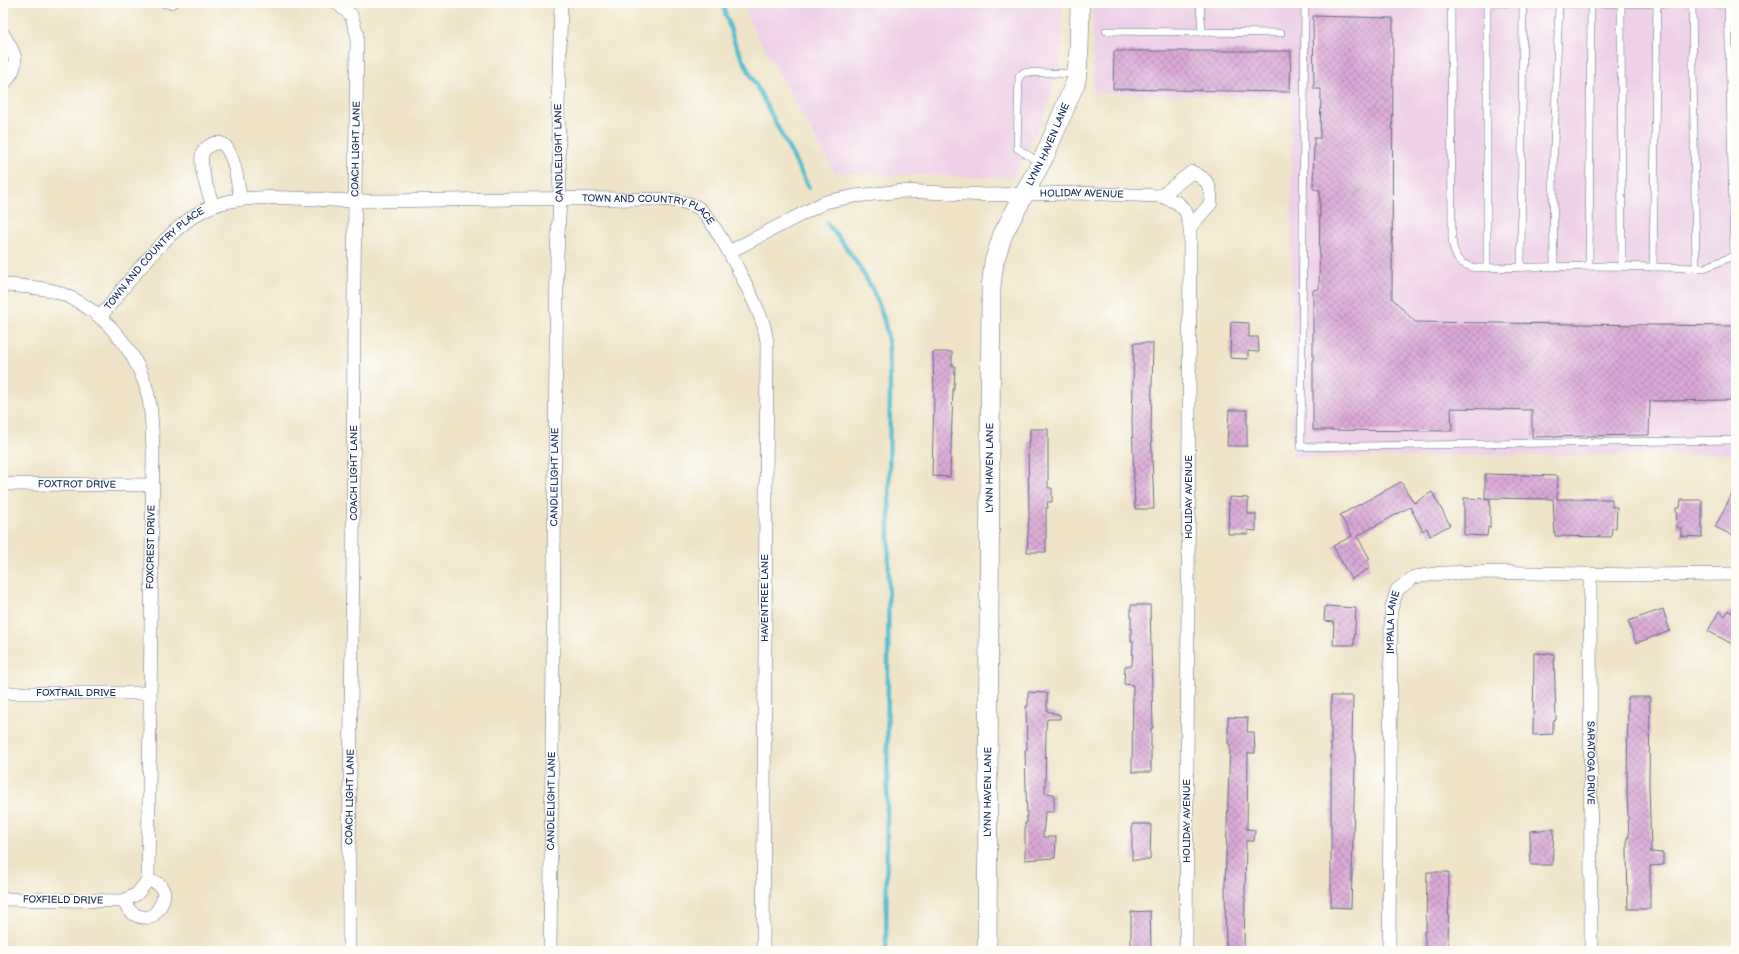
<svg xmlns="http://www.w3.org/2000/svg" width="1739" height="954" font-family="'Balsamiq Sans',sans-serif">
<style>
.built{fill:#eed0e8}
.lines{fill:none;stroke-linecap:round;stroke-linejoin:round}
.stream{stroke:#53bdcf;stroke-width:4.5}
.building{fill:url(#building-cross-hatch)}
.lane-casing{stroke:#656e83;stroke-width:8}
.street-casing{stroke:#656e83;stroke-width:14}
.secondary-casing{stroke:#656e83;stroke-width:20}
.lane{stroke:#fff;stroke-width:7}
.street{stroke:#fff;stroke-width:13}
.secondary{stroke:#fff;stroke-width:19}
.labels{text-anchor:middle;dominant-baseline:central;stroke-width:3.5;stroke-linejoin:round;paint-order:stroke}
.street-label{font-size:10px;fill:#1b2f5e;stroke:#fdfcf7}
</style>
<defs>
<pattern id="building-cross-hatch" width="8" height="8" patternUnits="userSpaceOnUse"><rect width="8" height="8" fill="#daa9d7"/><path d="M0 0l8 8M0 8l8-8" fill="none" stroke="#b08ab2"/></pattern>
</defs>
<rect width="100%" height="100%" fill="#fdfcf7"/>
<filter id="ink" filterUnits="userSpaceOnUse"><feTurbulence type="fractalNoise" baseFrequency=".025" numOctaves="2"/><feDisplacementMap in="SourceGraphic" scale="8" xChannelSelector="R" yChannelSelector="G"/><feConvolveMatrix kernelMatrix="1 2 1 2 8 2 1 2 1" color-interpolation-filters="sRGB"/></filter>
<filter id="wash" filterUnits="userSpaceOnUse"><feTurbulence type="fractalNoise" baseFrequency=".012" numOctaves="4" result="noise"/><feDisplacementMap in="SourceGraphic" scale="16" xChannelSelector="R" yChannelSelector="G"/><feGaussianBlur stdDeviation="0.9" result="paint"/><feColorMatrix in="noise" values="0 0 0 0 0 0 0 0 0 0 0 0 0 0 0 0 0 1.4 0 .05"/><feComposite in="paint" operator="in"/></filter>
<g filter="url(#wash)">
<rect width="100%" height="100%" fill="#efe4c7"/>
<g class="built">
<polygon points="745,3 1062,3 1061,61 1044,117 1014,178 835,173 748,19"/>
<polygon points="1093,3 1736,3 1736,454 1292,457 1291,98 1093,93"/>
</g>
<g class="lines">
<g class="stream">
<polyline points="722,3 735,44 809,188"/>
<path d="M 827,223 C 854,256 882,295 888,339 C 890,353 889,368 890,382 L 886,951"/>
</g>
</g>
<g id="blocks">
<g class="building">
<polygon points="1313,16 1393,18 1392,298 1415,322 1736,326 1736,400 1650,401 1649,435 1532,437 1532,410 1451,408 1452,431 1313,430 1313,290 1319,289 1320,190 1313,189 1314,138 1320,138 1321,89 1314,89"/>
<polygon points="1114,51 1291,51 1290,92 1113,89"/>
<polygon points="1231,322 1249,323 1249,337 1258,337 1259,352 1248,351 1248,359 1230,358"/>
<polygon points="1134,343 1153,343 1151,430 1154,509 1135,509 1132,422"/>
<polygon points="933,352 952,352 952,365 955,366 954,389 953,389 950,477 932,476 934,397"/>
<polygon points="1229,410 1247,410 1247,446 1227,446"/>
<polygon points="1030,429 1048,429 1048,488 1052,488 1052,502 1047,502 1048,508 1046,508 1046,552 1027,552 1029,517 1028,442 1030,442"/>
<polygon points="1485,474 1558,476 1557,499 1612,499 1612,507 1617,507 1616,528 1612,528 1611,537 1555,536 1553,499 1485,498"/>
<polygon points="1401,482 1414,503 1432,492 1450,525 1430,536 1427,528 1423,531 1410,507 1357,536 1370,559 1367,561 1370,568 1351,579 1333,546 1352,536 1340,515"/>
<polygon points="1736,486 1736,537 1715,527"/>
<polygon points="1229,497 1248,498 1248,514 1256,514 1256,531 1248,530 1248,534 1228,534"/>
<polygon points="1464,498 1490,499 1490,528 1488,527 1487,536 1464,535"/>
<polygon points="1681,500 1702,500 1702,537 1681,536 1681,528 1677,528 1676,508 1680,508"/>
<polygon points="1131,605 1150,605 1153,728 1151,728 1151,772 1132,772 1133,685 1124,684 1125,666 1132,666 1133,641 1131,641"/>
<polygon points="1325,606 1356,608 1354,645 1333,645 1334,622 1324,621"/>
<polygon points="1663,609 1670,631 1636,643 1628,621"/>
<polygon points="1728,610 1736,615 1736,646 1708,631 1719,611 1725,616"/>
<polygon points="1534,653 1554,654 1556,720 1553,721 1553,734 1533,735"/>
<polygon points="1028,692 1047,693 1047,711 1060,715 1060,719 1047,719 1046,728 1045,793 1054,794 1054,812 1045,812 1043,837 1056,837 1055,858 1025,860 1025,823 1027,823 1025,750 1027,749 1026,706 1028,706"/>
<polygon points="1331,696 1353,696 1352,740 1355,749 1355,768 1351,908 1331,907"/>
<polygon points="1628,697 1650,697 1649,785 1651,852 1663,853 1663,865 1650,866 1650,909 1628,909 1627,850 1627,837 1629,837 1627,794"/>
<polygon points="1228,717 1248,718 1247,732 1254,732 1255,753 1248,753 1247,829 1255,830 1254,841 1246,841 1244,951 1226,951 1225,884 1230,744 1228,744"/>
<polygon points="1132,824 1151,824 1150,860 1132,860"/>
<polygon points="1554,829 1552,865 1531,865 1530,831"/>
<polygon points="1427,872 1449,872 1448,951 1426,951 1424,931 1426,931"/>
<polygon points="1150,911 1151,948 1131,947 1131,912"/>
</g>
</g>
</g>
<g filter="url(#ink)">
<use href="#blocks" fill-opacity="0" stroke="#656e83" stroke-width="1"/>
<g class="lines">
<defs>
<g id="lane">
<polyline points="162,3 171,5 176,3"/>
<polyline points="1200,3 1202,32"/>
<polyline points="1305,3 1301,447 1736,440"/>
<path d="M 1451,3 L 1452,239 C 1454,257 1458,265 1477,268 L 1604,266 L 1704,268 L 1736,255"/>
<polyline points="1472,3 1736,4"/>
<polyline points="1487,3 1487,268"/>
<polyline points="1621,3 1622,266"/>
<polyline points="1692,4 1696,268"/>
<polyline points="1728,4 1734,256"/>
<polyline points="1106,31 1281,33"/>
<polyline points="1040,163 1017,148 1019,77 1024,72 1075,74"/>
<polyline points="1589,266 1591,3"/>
<polyline points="1521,267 1523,3"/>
<polyline points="1554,267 1553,174 1559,3"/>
<polyline points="1653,267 1657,3"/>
</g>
<g id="street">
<polyline points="337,3 351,15 357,34 354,279 353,559 349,855 349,951"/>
<path d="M 3,34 C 17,58 21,62 3,85"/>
<path d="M 1161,196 L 1192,172 C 1208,179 1211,186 1211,203 L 1190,227"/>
<path d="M 213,206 C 208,191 200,171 202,155 C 204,146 219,138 226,147 C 236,161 237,183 241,200"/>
<path id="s1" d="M 729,252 L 825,202 L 855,196 L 903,191 L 987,195 L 1075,193 L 1161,196 L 1178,203 L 1186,212 L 1190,227 L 1190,243 L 1186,951"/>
<path d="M 3,285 C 21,286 40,287 57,292 C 99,307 131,343 145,384 C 152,405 152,429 153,451 L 148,880 L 137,894 L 123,901 L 3,899"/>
<path id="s2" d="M 101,316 C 129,282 169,225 210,207 C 252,190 313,201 358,201 C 444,201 531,197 618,199 C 642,200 675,196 697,207 C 713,215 755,301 762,321 C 765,327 765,334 767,341 L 763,951"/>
<path id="s3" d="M 3,484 L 152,485"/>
<path id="s4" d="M 1590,574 L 1591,951"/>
<path id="s5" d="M 3,693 L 149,693"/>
<path d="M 123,901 C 130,913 137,919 151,917 C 159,910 164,903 164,892 L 159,884 L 148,880"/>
<path id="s6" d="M 550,951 L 557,255 L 560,198 L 558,109 L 561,3"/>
<path id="s7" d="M 1389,951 L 1391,610 L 1397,590 L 1414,577 L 1443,573 L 1478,572 L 1638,575 L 1736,574"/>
</g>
<g id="secondary">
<path id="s8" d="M 987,951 L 991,288 L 994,262 L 1003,234 L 1045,155 L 1076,81 L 1079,50 L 1080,3"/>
</g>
</defs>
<use href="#lane" class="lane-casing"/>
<use href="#street" class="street-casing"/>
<use href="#secondary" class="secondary-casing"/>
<use href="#lane" class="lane"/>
<use href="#street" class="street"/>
<use href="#secondary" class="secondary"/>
</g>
</g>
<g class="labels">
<g class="street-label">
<text stroke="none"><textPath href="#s8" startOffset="819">LYNN HAVEN LANE</textPath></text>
<text transform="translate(356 149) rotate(-89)">COACH LIGHT LANE</text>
<text transform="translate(559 153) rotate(-91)">CANDLELIGHT LANE</text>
<text stroke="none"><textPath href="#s1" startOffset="366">HOLIDAY AVENUE</textPath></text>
<text stroke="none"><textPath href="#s2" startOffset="598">TOWN AND COUNTRY PLACE</textPath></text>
<text stroke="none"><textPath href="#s2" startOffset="79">TOWN AND COUNTRY PLACE</textPath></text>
<text stroke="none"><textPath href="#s8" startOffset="483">LYNN HAVEN LANE</textPath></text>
<text transform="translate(354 473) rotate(-90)">COACH LIGHT LANE</text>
<text stroke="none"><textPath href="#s6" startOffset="474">CANDLELIGHT LANE</textPath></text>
<text stroke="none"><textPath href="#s3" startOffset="74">FOXTROT DRIVE</textPath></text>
<text transform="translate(1189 497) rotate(-90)">HOLIDAY AVENUE</text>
<text transform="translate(151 547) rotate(-89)">FOXCREST DRIVE</text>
<text transform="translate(765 598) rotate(-90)">HAVENTREE LANE</text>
<text stroke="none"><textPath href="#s7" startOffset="329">IMPALA LANE</textPath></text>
<text stroke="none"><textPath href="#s5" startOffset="73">FOXTRAIL DRIVE</textPath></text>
<text stroke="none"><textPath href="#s4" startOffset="189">SARATOGA DRIVE</textPath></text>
<text stroke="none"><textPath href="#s8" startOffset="159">LYNN HAVEN LANE</textPath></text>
<text transform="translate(350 797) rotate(-89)">COACH LIGHT LANE</text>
<text stroke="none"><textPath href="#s6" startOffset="150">CANDLELIGHT LANE</textPath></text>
<text transform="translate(1187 821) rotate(-90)">HOLIDAY AVENUE</text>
<text transform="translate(63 900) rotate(1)">FOXFIELD DRIVE</text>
</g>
</g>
<rect width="1739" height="954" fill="none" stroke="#fdfcf7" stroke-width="16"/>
</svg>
